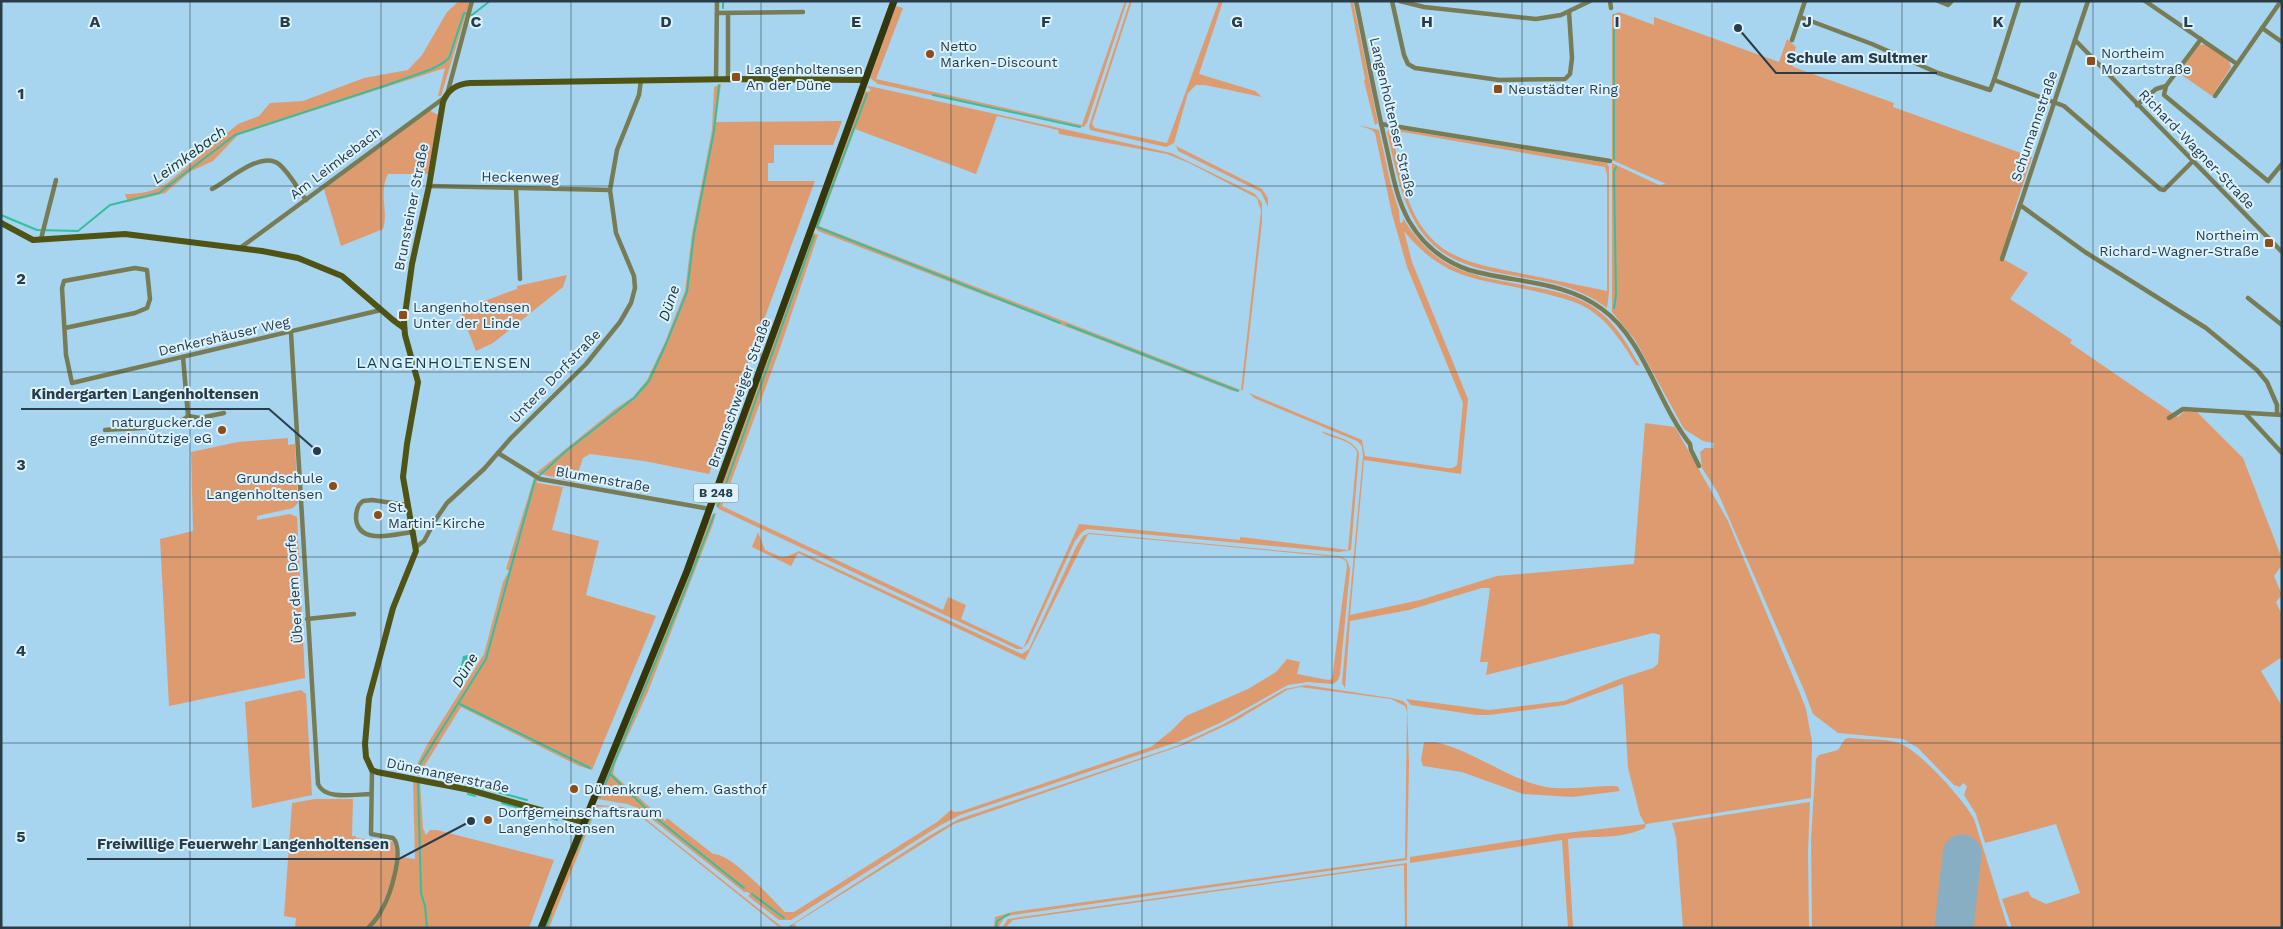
<svg xmlns="http://www.w3.org/2000/svg" width="2283" height="929" font-family="'Work Sans',sans-serif">
<style>
.green{fill:#de9b6f;fill-rule:evenodd}
.water{fill:#34bfa0}
.lines{fill:none;stroke-linecap:round;stroke-linejoin:round}
.stream{stroke:#34bfa0;stroke-width:2}
.runway{stroke:#88aec4;stroke-width:39}
.street{stroke:#777c55;stroke-width:4.5}
.secondary{stroke:#4f5414;stroke-width:6}
.primary{stroke:#34370b;stroke-width:7}
.grid{fill:none;stroke:#2a3c47;stroke-width:1;stroke-opacity:0.55}
.poi-dot{fill:#8d4c18;stroke:#dbf2ff;stroke-width:2}
.labels{text-anchor:middle;dominant-baseline:central;stroke-width:4;stroke-linejoin:round;paint-order:stroke}
.shield{fill:#dbf2ff;stroke:#5f737e;stroke-width:1}
.shield-label{font-size:12px;font-weight:bold;fill:#2a3c47}
.poi-label{font-size:14px;fill:#2a3c47;stroke:#dbf2ff;text-anchor:start}
.street-label{font-size:14px;fill:#2a3c47;stroke:#dbf2ff}
.water-label{font-size:15px;font-style:italic;fill:#1a302a;stroke:#dbf2ff}
.quarter-label{font-size:16px;letter-spacing:1px;fill:#123e54;stroke:#dbf2ff}
.grid-label{font-size:16px;text-anchor:middle;font-weight:bold;fill:#2a3c47;stroke:#dbf2ff;stroke-width:4;stroke-linejoin:round;paint-order:stroke}
.leader{fill:none;stroke:#2a3c47;stroke-width:2}
.callout-dot{fill:#2a3c47;stroke:#dbf2ff;stroke-width:2}
.callout-label{font-size:15px;text-anchor:middle;font-weight:bold;fill:#2a3c47;stroke:#dbf2ff;stroke-width:4;stroke-linejoin:round;paint-order:stroke}
</style>
<rect width="100%" height="100%" fill="#a7d4ef"/>
<g class="green">
<path d="M 459,1 L 470,1 L 441,96 L 438,96 L 445,68 L 238,135 L 213,161 L 191,171 L 165,193 L 128,202 L 125,194 C 140,194 152,192 166,184 L 238,124 L 259,116 L 270,103 L 303,101 L 364,78 L 408,70 L 422,55 L 447,12 Z"/>
<polygon points="1125,1 1127,1 1087,123 1084,127 878,84 870,78 896,6 903,8 876,79 1082,125"/>
<polygon points="1130,1 1132,1 1092,124 1095,128 1167,143 1219,1 1223,1 1199,74 1255,91 1262,97 1205,85 1196,85 1188,93 1174,143 1166,147 1090,130 1089,126"/>
<polygon points="1350,1 1353,1 1378,123 1375,125 1364,81 1365,79"/>
<polygon points="1619,12 1654,25 1654,17 1779,62 1787,39 1796,47 1791,62 1793,67 1894,103 1893,107 2032,157 2011,220 2017,222 2003,259 2028,273 2010,299 2072,340 2070,343 2178,417 2185,411 2197,412 2243,458 2282,559 2282,565 2274,576 2282,595 2276,602 2282,615 2282,657 2261,671 2282,706 2282,928 2012,928 2002,899 2028,891 2031,897 2046,904 2080,893 2056,824 1985,843 1976,814 1964,795 1967,786 1963,783 1960,787 1954,785 1918,748 1903,739 1838,733 1813,714 1804,690 1718,493 1702,468 1700,452 1705,448 1713,448 1714,443 1703,441 1684,429 1635,340 1612,312 1612,163 1659,185 1666,184 1612,160 1612,15"/>
<polygon points="2205,44 2229,61 2231,67 2212,96 2179,73 2199,45"/>
<polygon points="721,84 716,122 842,121 833,145 774,145 774,163 768,163 768,181 815,181 755,344 709,474 644,461 590,454 583,458 575,482 536,473 615,409 633,397 647,380 665,342 685,291 692,234 712,130 714,87"/>
<path d="M 869,86 L 1171,153 L 1255,194 L 1262,203 L 1262,222 L 1243,390 L 1233,391 L 818,231 L 815,227 L 864,91 L 869,92 L 871,90 L 867,87 ZM 997,116 L 1058,130 L 1059,134 L 1167,154 L 1189,163 L 1257,198 L 1261,211 L 1241,390 L 819,226 L 855,129 L 976,174 Z"/>
<path d="M 429,110 L 438,115 L 428,174 L 388,174 C 378,194 389,211 383,229 L 341,246 L 324,189 Z"/>
<path d="M 1358,125 L 1379,130 L 1391,185 L 1399,211 L 1400,223 L 1403,222 L 1403,218 C 1438,276 1479,276 1539,288 C 1559,292 1580,297 1596,309 C 1616,323 1628,346 1640,366 L 1636,365 C 1624,345 1610,323 1590,310 C 1577,301 1561,298 1547,294 C 1485,278 1448,285 1404,231 L 1412,262 L 1468,399 L 1461,474 L 1364,460 L 1350,615 L 1420,600 L 1497,576 L 1634,564 L 1645,423 L 1675,427 L 1728,521 L 1799,691 L 1806,709 L 1812,742 L 1811,798 L 1646,824 L 1645,828 C 1619,840 1596,835 1568,839 L 1573,928 L 1568,928 L 1562,840 L 1410,863 L 1410,857 L 1557,834 L 1645,824 L 1640,815 L 1628,768 L 1623,684 L 1565,705 L 1489,715 L 1476,715 L 1411,705 L 1406,699 L 1489,710 L 1564,701 L 1622,678 L 1653,668 L 1658,664 L 1660,635 L 1653,633 L 1486,675 L 1488,662 L 1480,662 L 1490,588 L 1482,588 L 1409,610 L 1350,621 L 1345,688 L 1342,683 L 1363,456 L 1362,446 L 1357,441 L 1254,398 L 1249,393 L 1362,440 L 1365,456 L 1447,468 L 1453,468 L 1457,465 L 1463,403 L 1407,267 L 1392,214 L 1375,133 L 1372,130 Z"/>
<path d="M 1391,128 L 1607,163 L 1609,167 L 1609,292 L 1607,308 C 1582,289 1556,283 1526,278 C 1505,274 1483,271 1463,263 C 1407,242 1399,183 1387,132 ZM 1403,132 L 1605,167 L 1607,175 L 1607,291 C 1581,286 1555,280 1529,275 C 1496,268 1455,264 1431,238 C 1406,212 1399,170 1393,136 Z"/>
<polygon points="1176,146 1262,189 1268,198 1268,207 1261,192 1178,151"/>
<path d="M 812,232 L 818,235 L 779,351 L 722,506 L 943,610 L 948,597 L 966,605 L 961,619 L 1023,648 L 1079,524 L 1240,540 L 1240,537 L 1348,550 L 1357,452 C 1351,438 1329,439 1321,431 C 1333,436 1354,439 1359,453 L 1351,550 L 1339,552 L 1087,529 L 1082,532 L 1075,541 L 1028,643 L 1022,649 L 1017,649 L 719,509 L 716,506 L 716,500 Z"/>
<polygon points="567,275 563,287 493,343 476,351 460,310 517,289 517,286"/>
<polygon points="288,438 288,445 295,444 298,503 293,508 257,516 257,520 290,514 297,517 305,678 169,706 160,539 193,531 191,452 238,442"/>
<polygon points="534,478 538,480 537,483 563,487 552,530 599,541 586,595 656,616 592,770 579,766 461,707 425,765 422,776 412,774 428,743 484,654 503,582 509,571 506,569"/>
<path d="M 714,513 L 716,513 L 713,524 L 647,694 L 615,764 L 613,774 L 665,821 L 667,818 L 713,854 C 731,853 771,898 785,912 L 794,912 L 937,822 L 951,810 L 954,812 L 962,811 L 1151,747 L 1171,731 L 1186,716 L 1248,689 L 1276,672 L 1287,659 L 1300,662 L 1297,674 L 1328,680 L 1332,679 L 1347,566 L 1346,561 L 1339,557 L 1088,534 L 1025,660 L 798,553 L 791,566 L 752,547 L 758,532 L 765,550 C 783,558 781,560 799,551 L 1022,654 L 1029,649 L 1076,547 L 1083,536 L 1089,533 L 1339,556 L 1347,560 L 1350,569 L 1340,674 L 1338,680 L 1333,684 L 1308,682 L 1288,685 L 1222,722 L 1180,741 L 960,815 L 939,826 L 791,920 L 779,920 L 748,896 L 750,894 L 748,892 L 744,892 L 638,808 L 627,804 L 597,799 L 710,518 Z"/>
<polygon points="1306,685 1391,698 1403,701 1407,705 1409,764 1407,860 1012,915 1004,918 998,928 994,928 995,917 1012,912 1405,858 1407,712 1405,706 1391,699 1300,687 1287,690 1235,721 1186,744 954,824 794,924 798,928 788,927 929,836 959,819 1177,746 1224,724 1285,689"/>
<polygon points="301,690 306,694 312,795 252,808 245,702"/>
<path d="M 1849,738 C 1865,740 1885,738 1899,743 C 1919,750 1964,800 1974,819 L 2008,928 L 1812,928 L 1811,839 L 1816,759 L 1819,755 L 1838,750 L 1845,739 Z"/>
<path d="M 1435,742 C 1470,750 1500,773 1534,784 C 1560,793 1588,785 1615,786 L 1618,787 L 1620,791 L 1573,797 L 1523,794 L 1462,772 L 1423,766 L 1421,760 L 1424,742 Z"/>
<polygon points="413,781 420,782 423,828 426,835 430,830 437,830 554,860 529,928 371,928 379,917 400,857 415,859"/>
<path d="M 315,799 L 353,799 L 352,836 L 356,836 L 356,838 L 394,842 C 399,872 385,906 366,928 L 295,928 L 296,918 L 284,916 L 292,803 Z"/>
<polygon points="1810,802 1808,852 1809,928 1683,928 1676,837 1672,823"/>
<path d="M 598,805 L 623,807 L 641,815 L 783,928 L 780,928 L 640,816 C 626,808 612,806 597,807 L 549,928 L 544,928 L 593,806 Z"/>
<polygon points="1407,863 1407,928 1405,928 1404,865 1013,920 1005,928 1002,928 1008,919 1015,918"/>
</g>
<polygon class="water" points="468,655 474,659 474,663 466,677 459,675 463,656"/>
<g class="lines">
<g class="stream">
<polyline points="723,1 723,8"/>
<polyline points="867,94 817,227 1060,323"/>
<polyline points="933,95 1080,127"/>
<polyline points="1614,159 1614,15"/>
<polyline points="1,215 37,230 78,231 110,205 159,193 235,135 387,85 432,69 443,63 449,58 464,13 472,15 490,1"/>
<polyline points="1614,308 1616,295 1614,172 1616,167"/>
<polyline points="1067,325 1238,391"/>
<polyline points="540,475 566,451 634,398 649,381 666,344 687,292 694,234 714,131 719,85"/>
<polyline points="718,506 814,236"/>
<polyline points="460,704 590,768"/>
<polyline points="419,771 527,800"/>
<polyline points="610,774 656,818 744,888"/>
<polyline points="418,775 420,764 486,659 535,480"/>
<polyline points="418,781 421,893 425,906 427,928"/>
<polyline points="468,794 475,796"/>
<polyline points="600,797 682,598 714,515"/>
<polyline points="502,803 526,810"/>
<polyline points="536,813 557,820"/>
<polyline points="575,853 595,806"/>
<polyline points="752,894 784,918"/>
<polyline points="791,926 793,928"/>
<polyline points="546,928 551,913"/>
<polyline points="996,928 997,921 1009,914"/>
</g>
<polyline class="runway" points="1954,928 1962,854"/>
<g class="street">
<path d="M 1356,1 C 1366,49 1375,98 1386,145 C 1392,171 1396,198 1409,221 C 1423,245 1443,261 1469,270 C 1514,283 1563,280 1602,309 C 1644,339 1658,404 1690,444 L 1691,450 L 1699,466"/>
<polyline points="1392,1 1404,55 1408,64 1415,68 1499,80 1565,79 1570,74 1572,58 1569,12"/>
<polyline points="1400,1 1424,7 1536,19 1561,15 1590,1"/>
<polyline points="1610,1 1611,8"/>
<polyline points="1938,1 1948,5 1952,1"/>
<polyline points="2145,1 2237,64"/>
<polyline points="717,13 803,12"/>
<polyline points="728,13 728,79"/>
<polyline points="1800,17 1872,44 1938,73 1990,90 1994,80 2064,106 2160,189 2164,190 2192,162"/>
<polyline points="2262,28 2282,42"/>
<polyline points="1792,40 1805,1"/>
<polyline points="2075,40 2282,252"/>
<polyline points="716,79 717,1"/>
<polyline points="1994,80 2019,1"/>
<polyline points="2166,86 2164,95 2268,181 2282,164"/>
<polyline points="448,91 472,1"/>
<polyline points="2215,96 2281,1"/>
<polyline points="2137,105 2156,89 2166,86 2201,39"/>
<polyline points="1381,124 1610,161"/>
<polyline points="429,186 610,190"/>
<polyline points="516,188 520,279"/>
<path d="M 212,189 C 229,180 262,149 280,165 C 290,174 298,189 306,200"/>
<polyline points="2020,205 2085,252 2206,328 2257,370 2267,382 2277,405 2277,414"/>
<polyline points="41,239 56,180"/>
<polyline points="240,248 444,98"/>
<polyline points="2002,259 2088,1"/>
<polyline points="2248,298 2282,325"/>
<polyline points="65,328 135,313 147,308 150,299 147,270 135,268 64,281 62,288 66,355 72,383 381,310"/>
<path d="M 291,333 L 318,784 C 325,801 356,794 371,794"/>
<polyline points="183,357 188,416"/>
<polyline points="2245,413 2282,453"/>
<polyline points="2169,418 2183,409 2282,415"/>
<path d="M 105,430 C 125,428 175,430 188,416 L 200,418 L 224,413"/>
<polyline points="498,453 540,479 710,509"/>
<path d="M 407,505 L 372,500 L 363,501 C 357,505 356,511 356,518 C 358,546 395,534 413,532"/>
<polyline points="416,547 424,541 436,519 447,503 484,469 511,438 586,364 620,322 631,303 635,288 634,276 616,233 610,190 617,150 639,95 641,80"/>
<polyline points="307,619 354,614"/>
<path d="M 368,928 C 374,922 379,916 382,909 C 390,896 405,850 393,838 L 371,834 L 372,770"/>
</g>
<g class="secondary">
<polyline points="1,223 33,240 125,234 262,251 298,258 342,276 393,320 404,328"/>
<path d="M 583,822 L 470,790 L 377,772 L 372,770 L 366,757 L 365,744 L 369,698 L 393,608 L 416,551 L 403,477 L 407,444 L 418,382 L 405,335 L 404,322 L 412,264 L 429,186 L 443,102 C 448,89 457,84 470,83 L 736,79 L 865,80"/>
</g>
<polyline class="primary" points="541,928 687,571 894,1"/>
</g>
<path class="grid" d="M 190,1 L 190,928M 381,1 L 381,928M 571,1 L 571,928M 761,1 L 761,928M 951,1 L 951,928M 1142,1 L 1142,928M 1332,1 L 1332,928M 1522,1 L 1522,928M 1712,1 L 1712,928M 1902,1 L 1902,928M 2093,1 L 2093,928M 1,186 L 2282,186M 1,372 L 2282,372M 1,557 L 2282,557M 1,743 L 2282,743"/>
<g class="poi-dot">
<circle cx="930" cy="54" r="5"/>
<rect x="2086" y="56" width="10" height="10" rx="2.5"/>
<rect x="731" y="72" width="10" height="10" rx="2.5"/>
<rect x="1493" y="84" width="10" height="10" rx="2.5"/>
<rect x="2264" y="238" width="10" height="10" rx="2.5"/>
<rect x="398" y="310" width="10" height="10" rx="2.5"/>
<circle cx="222" cy="430" r="5"/>
<circle cx="333" cy="486" r="5"/>
<circle cx="378" cy="515" r="5"/>
<circle cx="574" cy="789" r="5"/>
<circle cx="488" cy="820" r="5"/>
</g>
<g class="labels">
<rect class="shield" x="693.5" y="483.5" width="45" height="19" rx="4"/>
<g class="shield-label">
<text x="716" y="493">B 248</text>
</g>
<g class="poi-label">
<text x="940" y="46">Netto<tspan x="940" dy="16">Marken-Discount</tspan></text>
<text x="2101" y="53">Northeim<tspan x="2101" dy="16">Mozartstraße</tspan></text>
<text x="746" y="69">Langenholtensen<tspan x="746" dy="16">An der Düne</tspan></text>
<text x="1508" y="89">Neustädter Ring</text>
<text x="2259" y="235" text-anchor="end">Northeim<tspan x="2259" dy="16">Richard-Wagner-Straße</tspan></text>
<text x="413" y="307">Langenholtensen<tspan x="413" dy="16">Unter der Linde</tspan></text>
<text x="212" y="422" text-anchor="end">naturgucker.de<tspan x="212" dy="16">gemeinnützige eG</tspan></text>
<text x="323" y="478" text-anchor="end">Grundschule<tspan x="323" dy="16">Langenholtensen</tspan></text>
<text x="388" y="507">St.<tspan x="388" dy="16">Martini-Kirche</tspan></text>
<text x="584" y="789">Dünenkrug, ehem. Gasthof</text>
<text x="498" y="812">Dorfgemeinschaftsraum<tspan x="498" dy="16">Langenholtensen</tspan></text>
</g>
<g class="street-label">
<text transform="translate(1393 117) rotate(77)">Langenholtenser Straße</text>
<text transform="translate(2034 126) rotate(-71)">Schumannstraße</text>
<text transform="translate(2197 149) rotate(46)">Richard-Wagner-Straße</text>
<text transform="translate(335 163) rotate(-37)">Am Leimkebach</text>
<text transform="translate(520 177) rotate(1)">Heckenweg</text>
<text transform="translate(411 207) rotate(-79)">Brunsteiner Straße</text>
<text transform="translate(224 336) rotate(-13)">Denkershäuser Weg</text>
<text transform="translate(555 376) rotate(-46)">Untere Dorfstraße</text>
<text transform="translate(739 393) rotate(-70)">Braunschweiger Straße</text>
<text transform="translate(603 479) rotate(10)">Blumenstraße</text>
<text transform="translate(294 589) rotate(-94)">Über dem Dorfe</text>
<text transform="translate(448 775) rotate(12)">Dünenangerstraße</text>
</g>
<g class="water-label">
<text transform="translate(189 155) rotate(-36)">Leimkebach</text>
<text transform="translate(669 303) rotate(-71)">Düne</text>
<text transform="translate(465 670) rotate(-60)">Düne</text>
</g>
<g class="quarter-label">
<text x="444" y="362">LANGENHOLTENSEN</text>
</g>
</g>
<g class="grid-label">
<text x="95" y="27">A</text>
<text x="285" y="27">B</text>
<text x="476" y="27">C</text>
<text x="666" y="27">D</text>
<text x="856" y="27">E</text>
<text x="1046" y="27">F</text>
<text x="1237" y="27">G</text>
<text x="1427" y="27">H</text>
<text x="1617" y="27">I</text>
<text x="1807" y="27">J</text>
<text x="1998" y="27">K</text>
<text x="2188" y="27">L</text>
<text x="21" y="99">1</text>
<text x="21" y="284">2</text>
<text x="21" y="470">3</text>
<text x="21" y="656">4</text>
<text x="21" y="842">5</text>
</g>
<path class="leader" d="M1738 28L1776 73H1937M317 451L269 409H21M471 821L399 859H87"/>
<g class="callout-dot">
<circle cx="1738" cy="28" r="5"/>
<circle cx="317" cy="451" r="5"/>
<circle cx="471" cy="821" r="5"/>
</g>
<g class="callout-label">
<text x="1857" y="63">Schule am Sultmer</text>
<text x="145" y="399">Kindergarten Langenholtensen</text>
<text x="243" y="849">Freiwillige Feuerwehr Langenholtensen</text>
</g>
<rect width="2283" height="929" fill="none" stroke="#2a3c47" stroke-width="5"/>
</svg>
